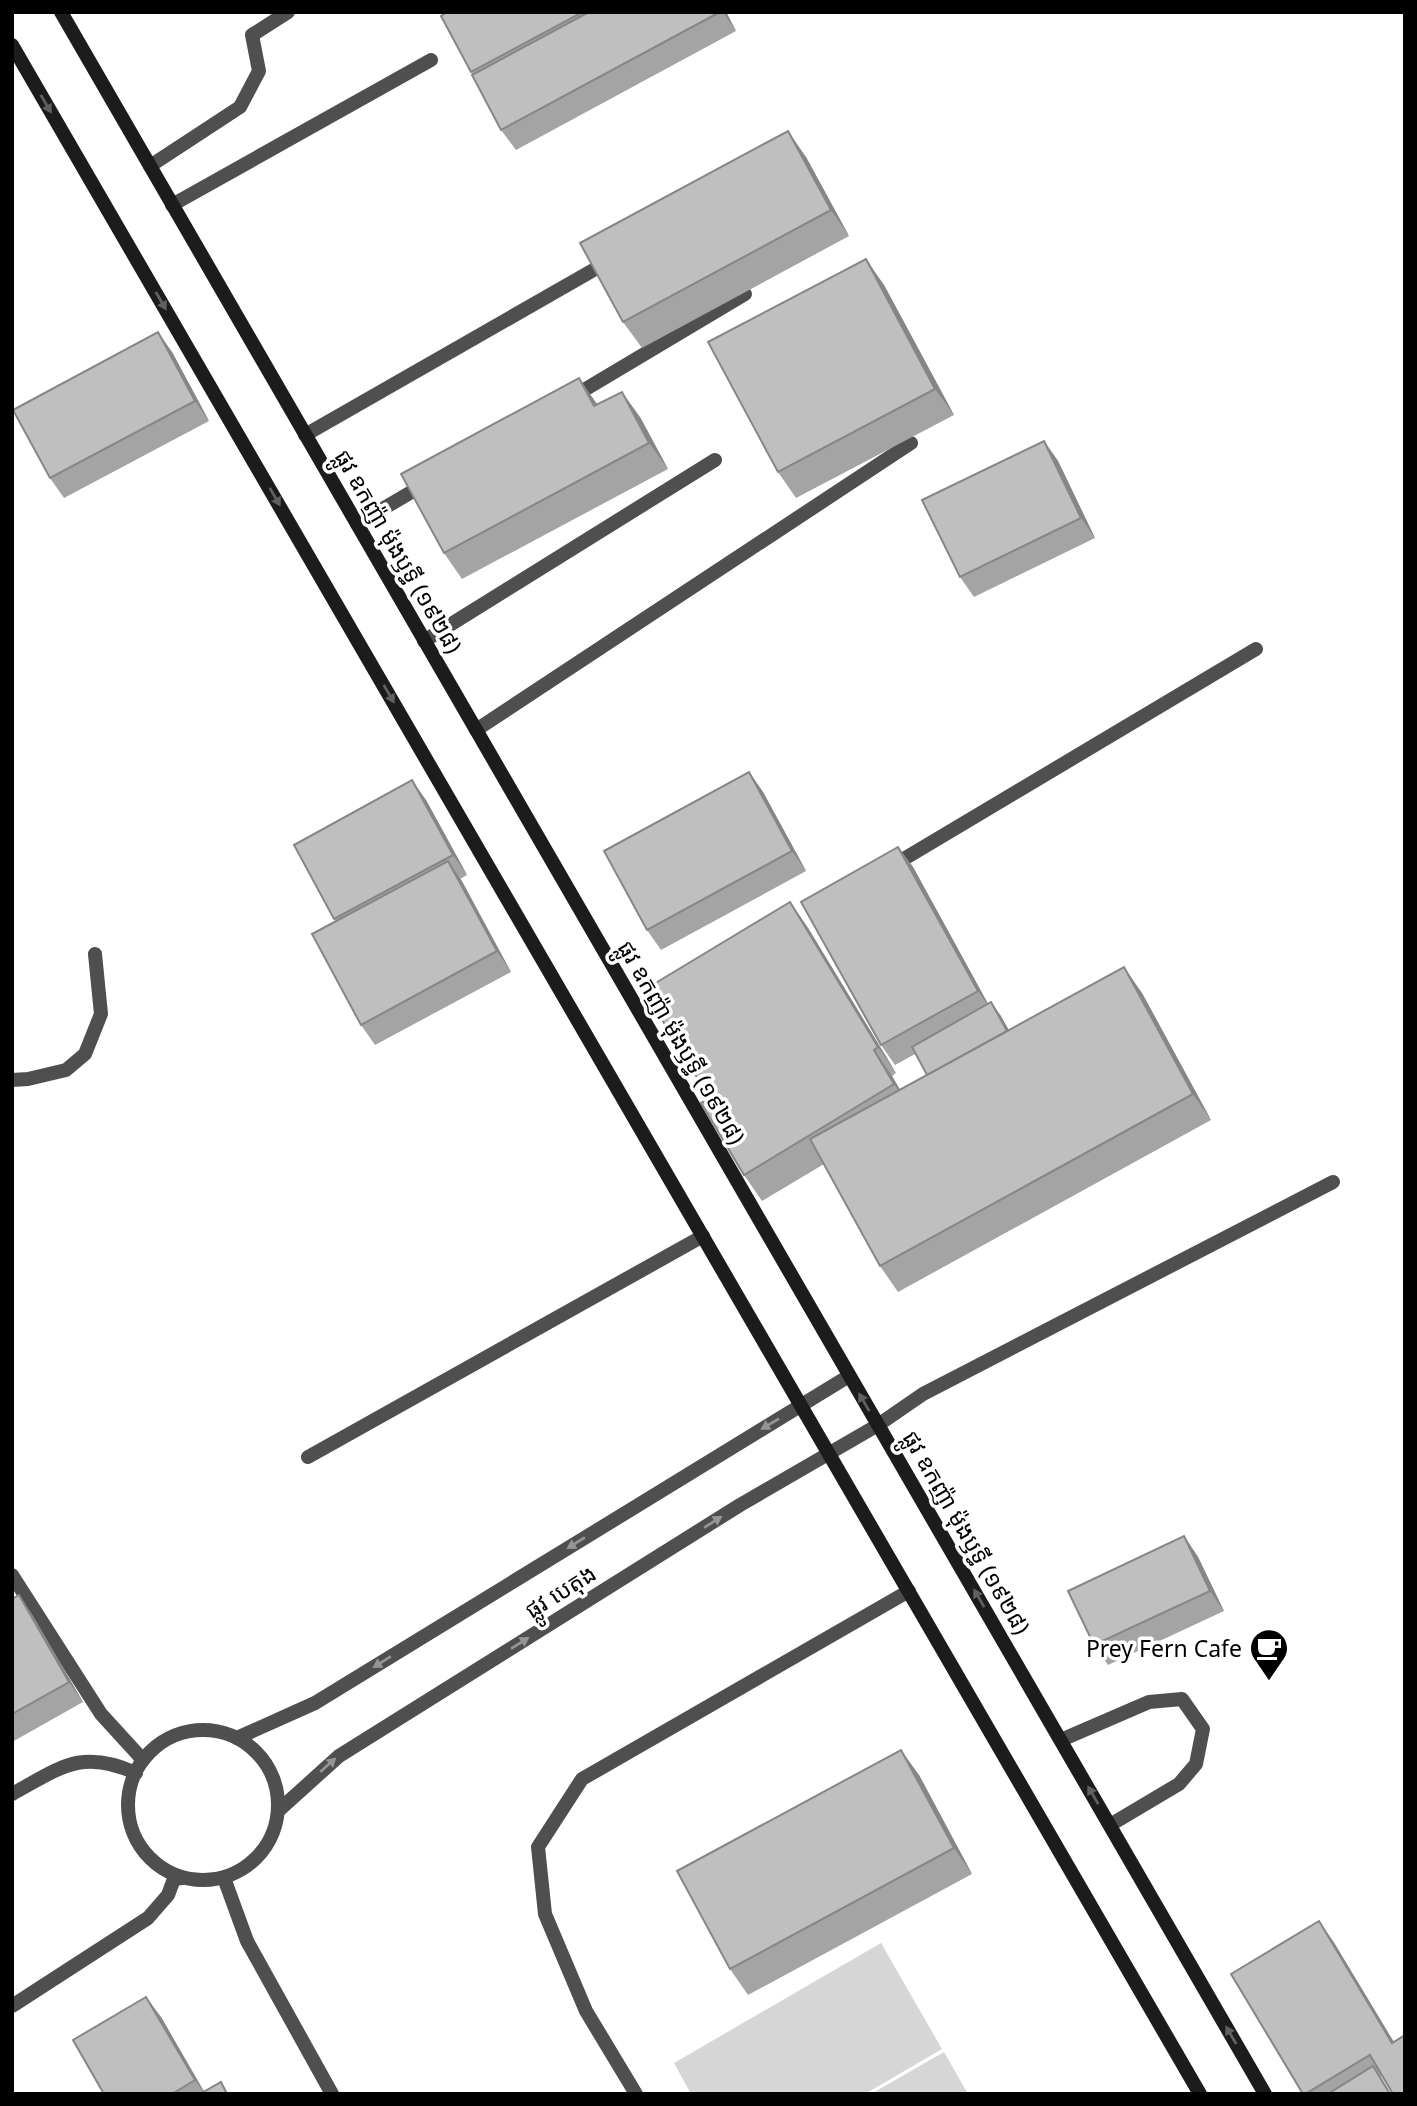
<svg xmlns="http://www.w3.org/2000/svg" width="1417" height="2106" font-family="'Noto Sans','Noto Sans Khmer',sans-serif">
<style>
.green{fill:#d6d6d6}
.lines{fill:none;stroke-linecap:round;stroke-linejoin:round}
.service{stroke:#4f4f4f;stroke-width:14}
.minor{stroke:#4f4f4f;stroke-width:14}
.secondary{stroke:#1c1c1c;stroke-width:14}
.wall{fill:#a4a4a4}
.shaded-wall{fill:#868686}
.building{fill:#bfbfbf;stroke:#868686;stroke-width:2}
.oneway{fill:#606060}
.oneway2{fill:#959595}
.labels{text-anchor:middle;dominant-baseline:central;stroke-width:7;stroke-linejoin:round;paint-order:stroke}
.street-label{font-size:23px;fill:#000;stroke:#fff}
.poi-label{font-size:23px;fill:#000;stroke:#fff;text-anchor:end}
</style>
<rect width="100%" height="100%" fill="#fff"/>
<g class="green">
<polygon points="881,1943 942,2049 865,2094 691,2094 674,2063"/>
<polygon points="944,2052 968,2094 871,2094"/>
</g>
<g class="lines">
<g class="service">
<polyline points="150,166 240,107 259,71 252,35 288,12"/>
<polyline points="172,205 431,60"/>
<polyline points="569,399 745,294"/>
<polyline points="305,435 611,260"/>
<polyline points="357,524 425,484"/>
<polyline points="424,641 715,460"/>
<polyline points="476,730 911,443"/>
<polyline points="892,866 1256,649"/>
<polyline points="878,1425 923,1394 1333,1182"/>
<polyline points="308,1457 703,1236"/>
<polyline points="1061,1740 1149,1702 1182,1699 1203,1729 1196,1764 1179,1784 1110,1825"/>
<polyline points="636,2094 586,2011 545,1914 538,1847 582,1779 909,1591"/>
</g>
<g class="minor">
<polyline points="12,1080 28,1079 66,1070 85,1054 101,1014 95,954"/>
<polyline points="12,1575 101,1714 143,1760"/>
<circle cx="203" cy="1805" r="75"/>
<polyline points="237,1738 315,1703 849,1376"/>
<path d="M 12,1794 C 60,1768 81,1748 136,1773"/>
<polyline points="278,1811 339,1756 740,1505 878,1425"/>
<polyline points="224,1878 247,1941 332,2094"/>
<polyline points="12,2006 148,1918 168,1895 174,1879 182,1878"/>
</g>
<g class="secondary">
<polyline points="61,12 1265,2094"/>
<polyline points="12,45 1200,2094"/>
</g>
</g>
<g class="wall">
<polygon points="447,12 726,12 736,31 516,150 501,130 471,72"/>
<polygon points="806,157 849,236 642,348 623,322"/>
<polygon points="884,285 954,415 796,498 778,472"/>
<polygon points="172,352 209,421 64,498 50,478"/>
<polygon points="597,405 640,417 668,469 462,579 444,553"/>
<polygon points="1044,441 1058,461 1095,538 974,597 960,577"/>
<polygon points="749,772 763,792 806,871 661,950 647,930"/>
<polygon points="426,800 467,875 460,879 511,972 375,1045 361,1025 336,922 294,845"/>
<polygon points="898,847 913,867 988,1004 991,1002 1009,1030 1142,993 1211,1120 898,1292 880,1266 824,1164 762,1201 744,1175 710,1099 790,902 808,928 896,1073 892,1076 900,1090 927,1075 915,1054 895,1065 881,1045"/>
<polygon points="1184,1536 1198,1557 1224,1611 1108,1665 1094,1645"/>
<polygon points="19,1595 33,1616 83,1702 12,1742 12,1599"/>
<polygon points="919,1775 972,1874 748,1995 730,1969"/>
<polygon points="1333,1941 1394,2042 1382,2076 1381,2077 1391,2094 1303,2094"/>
<polygon points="161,2017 204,2091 229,2094 104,2094"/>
</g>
<g class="shaded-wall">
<polygon points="723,12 726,12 736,31"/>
<polygon points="788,131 806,157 849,236 831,210"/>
<polygon points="866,259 884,285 954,415 935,389"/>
<polygon points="158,332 172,352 209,421 195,401"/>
<polygon points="579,378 597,404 594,406"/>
<polygon points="622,392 640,417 668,469 649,443"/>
<polygon points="1044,441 1058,461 1095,538 1081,518"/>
<polygon points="749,772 763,792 806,871 792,851"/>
<polygon points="412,780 426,800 467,875 453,855"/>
<polygon points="898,847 913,867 992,1011 978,991"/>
<polygon points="448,861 462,881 511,972 497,951"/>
<polygon points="790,902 808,928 896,1073 878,1047"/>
<polygon points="1124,967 1142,993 1211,1120 1193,1094"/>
<polygon points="991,1002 1001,1016 1018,1047 1009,1033"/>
<polygon points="874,1050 892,1076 912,1110 894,1084"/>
<polygon points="1184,1536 1198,1557 1224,1611 1210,1591"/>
<polygon points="19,1595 33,1616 83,1702 69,1682"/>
<polygon points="901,1750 919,1775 972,1874 954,1848"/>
<polygon points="1319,1921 1333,1941 1405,2061 1392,2043"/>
<polygon points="146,1997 161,2017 205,2094 195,2080"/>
</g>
<g class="building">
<polygon points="447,12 583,12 471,72 441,16"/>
<polygon points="589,12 720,12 501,130 472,75"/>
<polygon points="788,131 831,210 623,322 580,243"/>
<polygon points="866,259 935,389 778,472 708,342"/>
<polygon points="158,332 195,401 50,478 13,410"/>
<polygon points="579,378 594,406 622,392 649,443 444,553 401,474"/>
<polygon points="1044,441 1081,518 960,577 922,500"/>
<polygon points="749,772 792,851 647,930 604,851"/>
<polygon points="412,780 453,855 334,919 294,845"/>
<polygon points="898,847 978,991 881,1045 801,902"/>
<polygon points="448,861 497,951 361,1025 312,934"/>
<polygon points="790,902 878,1047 874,1050 894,1084 744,1175 701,1103 710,1099 644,990"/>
<polygon points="1124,967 1193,1094 880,1266 810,1139"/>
<polygon points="991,1002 1007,1031 927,1075 912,1047"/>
<polygon points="1184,1536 1210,1591 1094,1645 1068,1591"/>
<polygon points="19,1595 69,1682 12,1714 12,1599"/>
<polygon points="901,1750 954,1848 730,1969 677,1871"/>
<polygon points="1319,1921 1392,2043 1405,2035 1405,2094 1393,2094 1370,2055 1305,2094 1303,2094 1231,1974"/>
<polygon points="146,1997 195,2080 172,2094 104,2094 73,2040"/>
<polygon points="1373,2066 1390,2094 1328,2094"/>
<polygon points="221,2082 227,2094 200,2094"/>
</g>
<defs><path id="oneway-solid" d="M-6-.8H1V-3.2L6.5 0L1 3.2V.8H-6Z" transform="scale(1.75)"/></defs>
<g class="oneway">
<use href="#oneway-solid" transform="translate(46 104) rotate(60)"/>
<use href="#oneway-solid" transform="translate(161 301) rotate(60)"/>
<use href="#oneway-solid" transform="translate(275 497) rotate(60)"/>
<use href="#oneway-solid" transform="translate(389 694) rotate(60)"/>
<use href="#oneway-solid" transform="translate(864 1402) rotate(-120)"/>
<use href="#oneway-solid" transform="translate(979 1598) rotate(-120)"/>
<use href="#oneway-solid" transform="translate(1093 1795) rotate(-120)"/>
<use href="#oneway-solid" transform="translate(1231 2035) rotate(-120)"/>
</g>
<g class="oneway2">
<use href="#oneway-solid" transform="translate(770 1424) rotate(149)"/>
<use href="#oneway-solid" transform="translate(713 1522) rotate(-32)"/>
<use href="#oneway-solid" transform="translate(576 1543) rotate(148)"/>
<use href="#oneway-solid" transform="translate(520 1643) rotate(-32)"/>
<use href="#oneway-solid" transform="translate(382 1662) rotate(148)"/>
<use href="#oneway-solid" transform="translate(328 1765) rotate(-42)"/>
</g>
<defs>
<symbol id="cafe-pin" viewBox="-11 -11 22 30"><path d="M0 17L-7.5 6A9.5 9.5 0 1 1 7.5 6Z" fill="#000" stroke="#fff"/><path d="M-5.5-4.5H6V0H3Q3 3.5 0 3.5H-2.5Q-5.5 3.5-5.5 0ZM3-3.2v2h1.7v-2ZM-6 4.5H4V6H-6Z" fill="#fff"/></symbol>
</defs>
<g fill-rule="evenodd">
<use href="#cafe-pin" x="1247" y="1626" width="44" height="60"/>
</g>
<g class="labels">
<g class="street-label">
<text transform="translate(399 551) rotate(60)">ផ្លូវ ឧកញ៉ា ម៉ុងឫទ្ធី (១៩២៨)</text>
<text transform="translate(682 1042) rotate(60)">ផ្លូវ ឧកញ៉ា ម៉ុងឫទ្ធី (១៩២៨)</text>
<text transform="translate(967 1532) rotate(60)">ផ្លូវ ឧកញ៉ា ម៉ុងឫទ្ធី (១៩២៨)</text>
<text transform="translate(560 1591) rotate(-32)">ផ្លូវ បេតុង</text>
</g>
<g class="poi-label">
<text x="1242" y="1648">Prey Fern Cafe</text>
</g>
</g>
<rect width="1417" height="2106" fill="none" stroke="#000000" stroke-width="28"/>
</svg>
